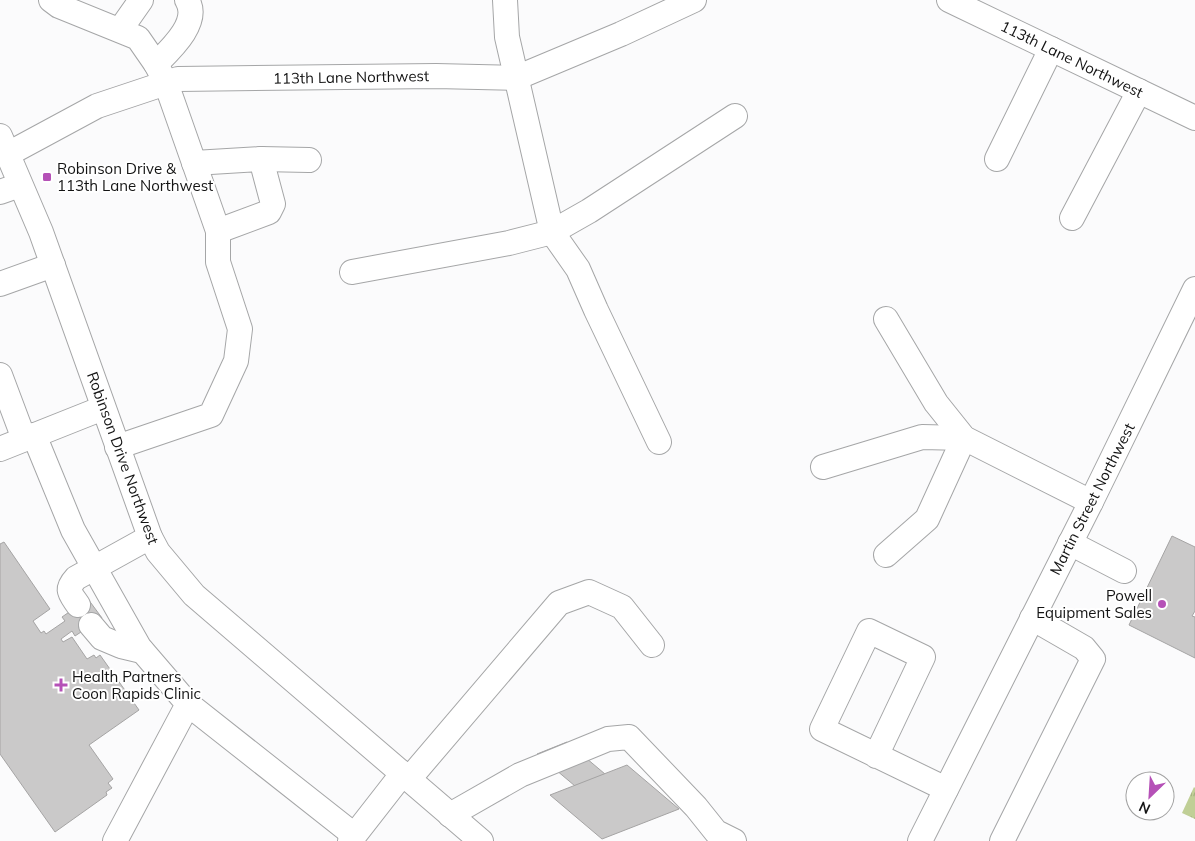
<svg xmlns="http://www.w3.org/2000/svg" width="1195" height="841" font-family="Mulish,sans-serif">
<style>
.grass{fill:url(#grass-tufts)}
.building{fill:#cac9c9;stroke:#a5a4a4}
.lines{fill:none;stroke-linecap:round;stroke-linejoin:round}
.minor-casing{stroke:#a5a6a7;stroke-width:26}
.minor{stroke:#fff;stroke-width:24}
.poi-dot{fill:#b551b7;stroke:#fff;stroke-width:2}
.labels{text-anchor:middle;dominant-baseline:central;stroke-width:4;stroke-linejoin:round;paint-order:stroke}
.street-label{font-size:15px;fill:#141414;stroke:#fff}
.poi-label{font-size:15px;fill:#141414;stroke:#fff;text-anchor:start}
</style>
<defs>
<pattern id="grass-tufts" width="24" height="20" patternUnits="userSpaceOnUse" patternTransform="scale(1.25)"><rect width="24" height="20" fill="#c0cf96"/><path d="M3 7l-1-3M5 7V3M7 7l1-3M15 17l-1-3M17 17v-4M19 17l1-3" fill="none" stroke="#a4b180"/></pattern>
</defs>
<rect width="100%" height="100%" fill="#fbfbfc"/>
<polygon class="grass" points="1194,787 1195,788 1195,819 1182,813"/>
<g class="building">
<polygon points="1172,536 1195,547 1195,611 1192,616 1195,617 1195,658 1129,625"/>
<polygon points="4,542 50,609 33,621 41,633 44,631 46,634 65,621 62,617 88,599 102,618 75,636 72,631 61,639 63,642 72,637 87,659 94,655 96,658 100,655 139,710 89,745 113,779 108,783 112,788 106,792 107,795 55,832 0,754 0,544"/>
<polygon points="567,742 605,774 575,786 537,754"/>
<polygon points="627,765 679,809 602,839 550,795"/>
</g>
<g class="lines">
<defs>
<g id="minor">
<polyline points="51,0 59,6 138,38 156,64 166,83 218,231 218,262 240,329 236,361 211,415 117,447"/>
<polyline points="505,0 507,37 552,232 578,269 596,310 659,442"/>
<polyline points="949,0 1195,118"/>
<polyline points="120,30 141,0"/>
<path d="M 156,64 C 170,50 201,22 187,0"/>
<polyline points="0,136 41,232 150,537 158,552 194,595 481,841"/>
<polyline points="8,154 97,106 178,79 436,76 516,78 621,34 694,0"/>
<polyline points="261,159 309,160"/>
<polyline points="997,159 1051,49"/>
<polyline points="194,163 261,159 273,204 269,212 218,231"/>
<polyline points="0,192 20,185"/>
<polyline points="1072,218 1139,91"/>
<polyline points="352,272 509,243 552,232 589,211 735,116"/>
<polyline points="0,284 53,265"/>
<polyline points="886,319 936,403 964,438 1091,502"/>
<polyline points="0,375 24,439"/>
<polyline points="34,435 73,530 139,647 188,704 115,841"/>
<polyline points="0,449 103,408"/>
<polyline points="823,467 922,437 964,438"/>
<polyline points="1070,543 1124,571"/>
<polyline points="886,555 927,519 964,438"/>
<path d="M 78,605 C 70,593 65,590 76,578 L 150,537"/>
<polyline points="91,625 102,638 121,646 142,651"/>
<polyline points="188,704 354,835"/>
<polyline points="876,756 923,657 869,631 822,729 946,789"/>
<polyline points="409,779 559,603 589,592 622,607 652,645"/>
<polyline points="450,815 520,775 608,739 629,737 696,807 716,832 734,841"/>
<polyline points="350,841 403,773"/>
<polyline points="920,841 1091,502 1195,289"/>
<polyline points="1002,841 1093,659 1084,648 1032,618"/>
</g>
</defs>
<use href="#minor" class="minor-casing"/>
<use href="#minor" class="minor"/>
</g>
<g class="poi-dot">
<rect x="42" y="172" width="10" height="10" rx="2.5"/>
<circle cx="1162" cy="604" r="5"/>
<path d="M58.5 677.5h5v5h5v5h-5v5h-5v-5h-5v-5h5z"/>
</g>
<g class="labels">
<g class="street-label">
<text transform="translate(1072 59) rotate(26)">113th Lane Northwest</text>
<text transform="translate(351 77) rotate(-1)">113th Lane Northwest</text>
<text transform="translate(123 458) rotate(70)">Robinson Drive Northwest</text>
<text transform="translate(1092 499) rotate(-63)">Martin Street Northwest</text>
</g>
<g class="poi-label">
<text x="57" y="168">Robinson Drive &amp;<tspan x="57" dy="17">113th Lane Northwest</tspan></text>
<text x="1152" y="595" text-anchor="end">Powell<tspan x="1152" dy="17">Equipment Sales</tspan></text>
<text x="72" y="676">Health Partners<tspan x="72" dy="17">Coon Rapids Clinic</tspan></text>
</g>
</g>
<g transform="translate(1150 796) rotate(205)"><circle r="24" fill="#ffffff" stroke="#a1a1a1"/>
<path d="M0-4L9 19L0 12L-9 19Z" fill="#b551b7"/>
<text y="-8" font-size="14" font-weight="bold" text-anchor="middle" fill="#141414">N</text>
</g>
</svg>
